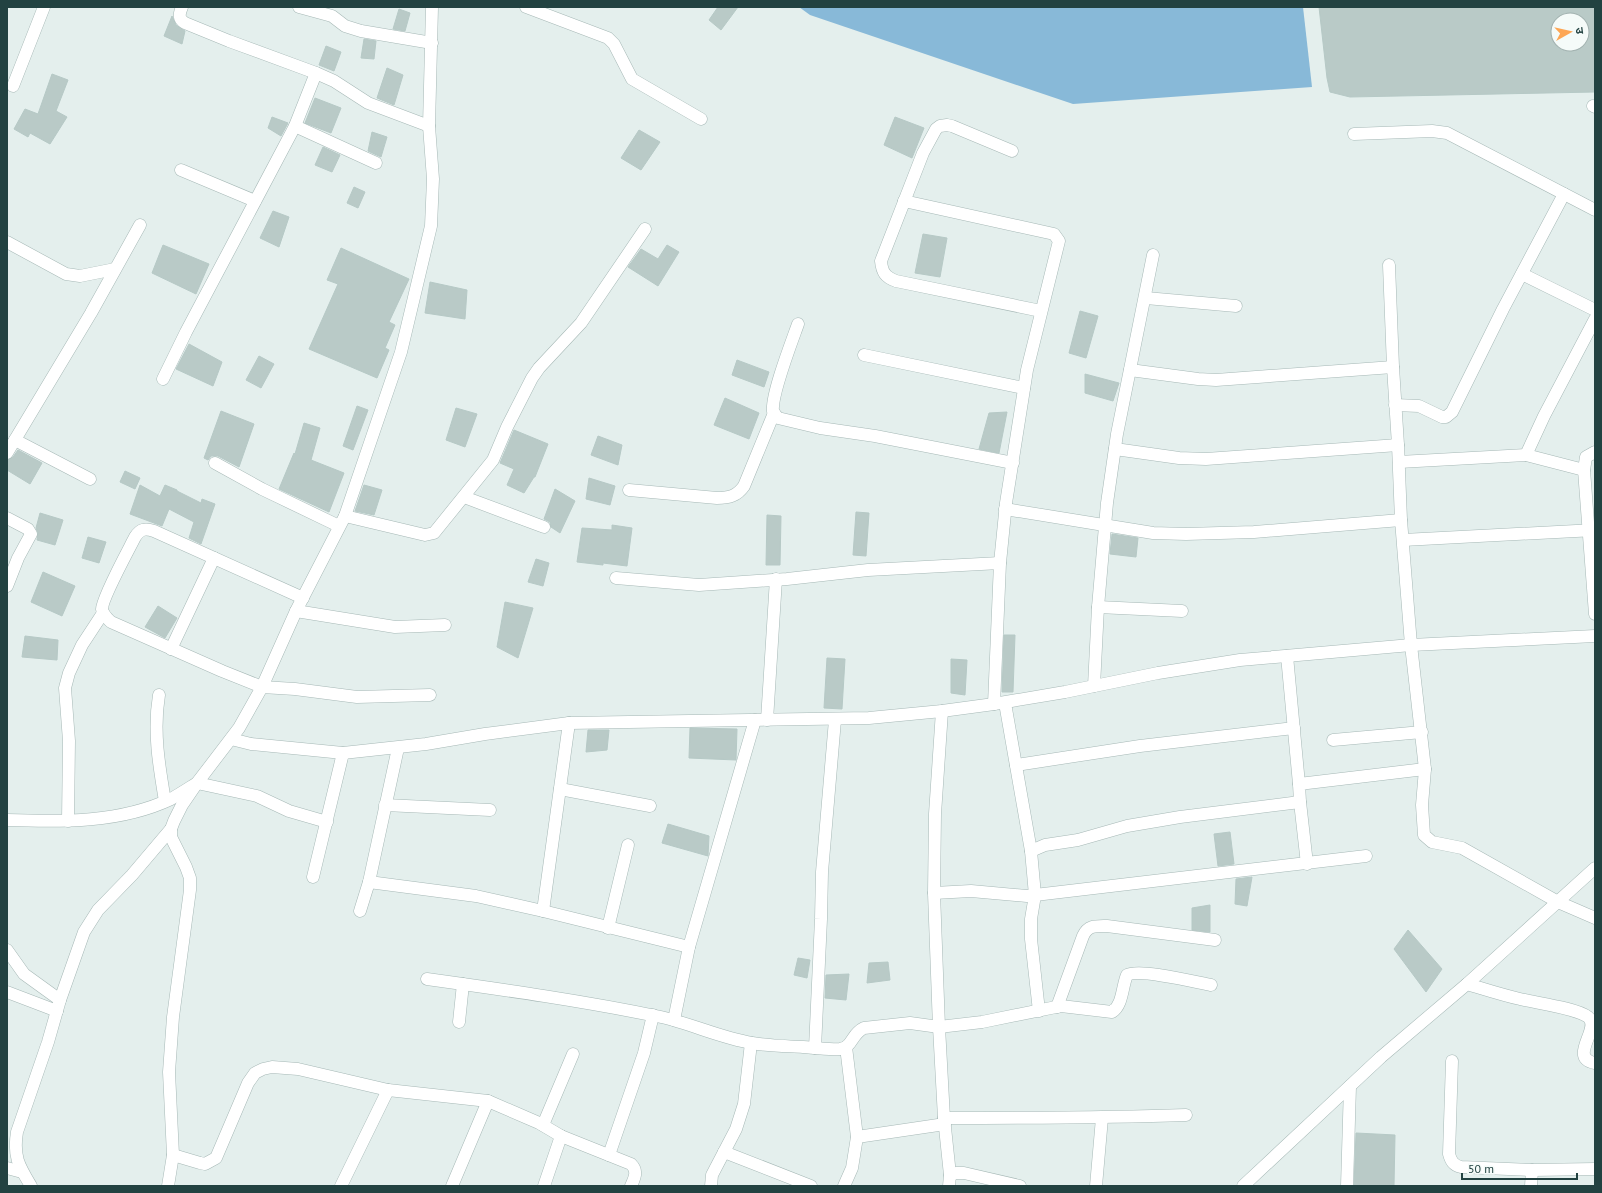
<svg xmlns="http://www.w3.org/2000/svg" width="1602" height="1193" font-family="'PT Sans','Noto Sans Devanagari',sans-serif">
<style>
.water{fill:#88b9d8}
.building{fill:#b9cac7;stroke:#b6c9c6;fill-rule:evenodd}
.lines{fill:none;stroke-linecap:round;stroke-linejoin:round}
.minor-casing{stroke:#a6b8b6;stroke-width:13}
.minor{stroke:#fff;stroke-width:12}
</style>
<rect width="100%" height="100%" fill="#e4efed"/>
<polygon class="water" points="799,7 1303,7 1312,87 1073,104 810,15"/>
<g class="building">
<polygon points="718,7 738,7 721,30 709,20"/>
<path d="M 1319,7 L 1595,7 L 1595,92 L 1350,97 L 1330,92 L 1327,78 ZM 1558,20 L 1582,20 L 1582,44 L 1558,44 Z"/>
<polygon points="399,9 410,13 405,31 393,29"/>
<polygon points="172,16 176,25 185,31 182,44 164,36"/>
<polygon points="364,39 376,41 374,59 361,58"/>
<polygon points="326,46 341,52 334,71 319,65"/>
<polygon points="387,68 403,75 394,105 377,98"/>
<polygon points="52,74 68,80 56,111 67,117 50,144 30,133 28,137 14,129 25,109 38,114"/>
<polygon points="315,98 341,108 331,133 305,123"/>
<polygon points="272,117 288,123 281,136 268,128"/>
<polygon points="895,117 924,128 912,158 884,145"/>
<polygon points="639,130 660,142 641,170 621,158"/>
<polygon points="372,132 387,137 381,157 368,151"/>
<polygon points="323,147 340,155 332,172 315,165"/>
<polygon points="354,187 365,192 358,208 347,203"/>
<polygon points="273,211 289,217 279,247 260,238"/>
<polygon points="923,234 947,238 940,277 915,273"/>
<polygon points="163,245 209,264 196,294 152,273"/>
<polygon points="667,245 679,252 658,286 628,267 641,249 658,259"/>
<polygon points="341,248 409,279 389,322 395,325 385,348 389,350 377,378 309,349 338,284 327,280"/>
<polygon points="430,282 467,290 465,319 425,313"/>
<polygon points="1080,311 1098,316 1086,358 1069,353"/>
<polygon points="189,344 222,362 213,386 176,369"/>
<polygon points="259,356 274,364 261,388 246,380"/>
<polygon points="737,360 769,372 764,387 732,375"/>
<polygon points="1085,374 1119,383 1113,401 1085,393"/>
<polygon points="725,398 759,413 749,439 714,425"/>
<polygon points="357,406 368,410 353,450 343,446"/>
<polygon points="456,408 477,414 465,447 446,440"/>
<polygon points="221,411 254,424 239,467 218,456 211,456 208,460 204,458"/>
<polygon points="1007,412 999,453 979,449 989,413"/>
<polygon points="304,423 320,428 311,460 344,473 329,512 279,489 294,453 295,454"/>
<polygon points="514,430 548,444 535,477 534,477 524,493 507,485 514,469 500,463"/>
<polygon points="598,436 622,445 618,465 591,455"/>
<polygon points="18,450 42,463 30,484 7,470 7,460 13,457"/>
<polygon points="125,471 140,478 135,489 120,482"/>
<polygon points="589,478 615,486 610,505 586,499"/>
<polygon points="140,485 160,496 165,485 177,490 177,491 201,503 202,499 215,504 201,544 189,538 194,522 169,509 162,526 130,514"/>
<polygon points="364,485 382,490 374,515 355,511"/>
<polygon points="555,489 575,501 560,533 551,527 550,522 544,519"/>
<polygon points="856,512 869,513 866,556 853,555"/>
<polygon points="40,513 63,520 55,545 37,540 38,533 36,528"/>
<polygon points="767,515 781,516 780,565 766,565"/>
<polygon points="612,525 632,528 627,566 603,563 603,565 577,562 582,528 612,530"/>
<polygon points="1112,534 1138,538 1136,557 1110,554"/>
<polygon points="88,537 106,542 99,563 82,558"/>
<polygon points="536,559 549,563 543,586 528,582"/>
<polygon points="43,572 75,586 62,616 31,602"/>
<polygon points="505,602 533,608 518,658 497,647"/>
<polygon points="158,606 177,618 165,638 145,627"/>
<polygon points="1004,635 1015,635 1013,692 1002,692"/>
<polygon points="25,636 58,640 57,660 22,657"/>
<polygon points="827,658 845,659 842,709 824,708"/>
<polygon points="951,659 967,660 965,695 951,693"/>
<polygon points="690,728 737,729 736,760 689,758"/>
<polygon points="588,730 609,730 607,750 586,752"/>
<polygon points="668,824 709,836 708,856 662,843"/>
<polygon points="1230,832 1234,864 1218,866 1214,834"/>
<polygon points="1252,877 1247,906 1235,904 1236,879"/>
<polygon points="1210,905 1210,932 1192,930 1192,908"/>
<polygon points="1408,930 1442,969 1426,992 1394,949"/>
<polygon points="798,958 810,960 807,978 794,975"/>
<polygon points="888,962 890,980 867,983 869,963"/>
<polygon points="849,974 846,1000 825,998 826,975"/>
<polygon points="1356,1133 1395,1135 1394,1186 1354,1186"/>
</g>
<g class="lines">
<defs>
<g id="minor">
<path d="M 182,7 C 179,14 178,19 185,23 L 229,41 L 316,73 L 334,81 L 368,103 L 429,126"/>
<polyline points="299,7 332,16 345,26 361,31 432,43"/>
<polyline points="526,7 608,38 614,44 632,79 701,119"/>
<polyline points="13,86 44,7"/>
<polyline points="1593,106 1595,107"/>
<polyline points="295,126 376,163"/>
<polyline points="1354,134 1432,131 1447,133 1595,210"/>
<path d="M 1012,151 L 952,126 L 947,125 L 940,126 L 936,129 L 923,153 L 881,261 C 882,272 885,277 896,281 L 1041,311"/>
<polyline points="181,170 255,201"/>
<polyline points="904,201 1054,234 1059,241 1027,370 1006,503 1000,563 994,704"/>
<polyline points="7,242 66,274 80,276 115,269"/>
<polyline points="1389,265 1393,367 1398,445 1401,520 1411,645 1425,769 1422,805 1424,835 1432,842 1462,848 1558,902 1595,918"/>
<polyline points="1522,274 1595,310"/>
<polyline points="1146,298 1236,306"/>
<path d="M 798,324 C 792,341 771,395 773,411 C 774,414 776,415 778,418 L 820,428 L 875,436 L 1013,463"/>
<polyline points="864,355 1024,388"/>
<polyline points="1130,370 1198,379 1216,380 1393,367"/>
<polyline points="163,379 186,332 295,126 316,73"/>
<polyline points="1395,405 1419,406 1442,417 1446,417 1452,412 1503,309 1564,194"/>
<polyline points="15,440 90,479"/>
<polyline points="1115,449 1179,458 1206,459 1398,445"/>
<polyline points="1595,452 1586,457 1584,470 1595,614"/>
<polyline points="7,453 91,313 140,225"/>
<polyline points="1526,455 1544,416 1595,319"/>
<polyline points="1399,462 1526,455 1584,470"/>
<polyline points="215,463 262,489 339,526"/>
<path d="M 629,490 L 717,498 C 729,498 737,496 744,486 L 774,413"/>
<polyline points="464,497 544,527"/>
<polyline points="1005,509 1153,533 1186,534 1254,532 1401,520"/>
<polyline points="345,516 425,535 434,533 493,460 507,427 532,378 539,368 581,323 645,229"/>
<polyline points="7,518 28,529 31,534 18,558 7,586"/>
<polyline points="1403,540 1595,530"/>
<polyline points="616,578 699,585 787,579 868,570 1000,563"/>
<path d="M 303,598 L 154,531 C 145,528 140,529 135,537 C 129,549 102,598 102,609 C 103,615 107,618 111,622 L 222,671 L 262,687 L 295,689 L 357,697 L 430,695"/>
<polyline points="1098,607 1182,611"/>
<polyline points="296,611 395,627 445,625"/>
<polyline points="171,649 214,558"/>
<polyline points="1287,656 1299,784"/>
<polyline points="1094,686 1098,607 1107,503 1117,434 1153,255"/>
<path d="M 159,695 C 153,731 159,766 165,801"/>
<polyline points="1005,703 1031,851 1035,895 1031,919 1031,939 1039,1011"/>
<polyline points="942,711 935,814 934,893 939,1027 944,1118 950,1175 949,1186"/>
<polyline points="767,720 776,579"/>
<polyline points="231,739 251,744 343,753 426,744 485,734 569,723 869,718 942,711 994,704 1065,692 1158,673 1240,660 1411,645 1595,636"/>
<polyline points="1333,740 1422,732"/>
<polyline points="1016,765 1140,746 1294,728"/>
<polyline points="560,789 650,806"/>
<polyline points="385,805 490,810"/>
<path d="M 7,820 C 62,822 120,823 171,799 C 180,794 189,788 197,783 L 257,796 L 289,811 L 327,822"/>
<polyline points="68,821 69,741 65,688 69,673 82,645 103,613"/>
<polyline points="1031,851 1045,845 1078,840 1127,826 1180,817 1300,802"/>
<polyline points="1307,864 1300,802 1299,784 1425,769"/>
<polyline points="313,877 343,753"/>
<polyline points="369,882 476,896 543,911 689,947"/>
<polyline points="934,893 971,891 1027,896 1035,895 1366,856"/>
<polyline points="360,911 369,882 398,748"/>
<polyline points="543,911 569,723"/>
<polyline points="608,928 628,845"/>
<polyline points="7,950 24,974 60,1000"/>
<path d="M 427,979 C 506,990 584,1001 661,1017 C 692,1024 721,1038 752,1043 C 769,1046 786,1046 803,1047 C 815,1048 828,1050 840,1049 C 853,1047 851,1034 864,1028 L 910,1023 L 939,1027 L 982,1022 L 1061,1006 L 1112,1012 C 1123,1005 1122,986 1127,975 C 1139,968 1195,982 1211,985"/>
<path d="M 1467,984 C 1484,989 1502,995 1520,999 C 1536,1003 1576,1008 1588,1017 C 1602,1028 1567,1058 1595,1063"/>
<polyline points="7,992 57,1011"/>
<path d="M 1057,1007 L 1083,936 C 1088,925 1096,926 1107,926 L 1215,940"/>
<polyline points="674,1020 689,947 755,720"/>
<polyline points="459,1022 463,984"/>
<polyline points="815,1048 821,919 822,872 835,720"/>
<path d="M 1452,1061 L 1449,1154 C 1451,1161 1453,1165 1461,1167 L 1532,1170 L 1595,1169"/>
<path d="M 944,1118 C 1025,1118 1105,1118 1186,1115"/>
<polyline points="543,1125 573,1054"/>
<polyline points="857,1137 945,1124"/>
<polyline points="724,1152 811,1186"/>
<path d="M 173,1155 L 200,1163 L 205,1164 L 216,1158 L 248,1083 L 255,1073 L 263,1069 L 272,1067 L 298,1069 L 388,1090 L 488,1101 L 539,1123 L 561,1136 L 631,1164 C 638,1171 635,1177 631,1186"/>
<polyline points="609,1155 644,1053 653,1015"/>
<polyline points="7,1168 22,1172"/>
<polyline points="950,1175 956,1173 964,1173 1020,1186"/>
<path d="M 31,1186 C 19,1166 13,1157 17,1132 L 48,1042 L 60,1000 L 84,932 L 98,910 L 132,875 L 171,829"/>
<polyline points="168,1186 173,1155 169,1072 173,1017 190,890 190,878 186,867 171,837 171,829 174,821 182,805 197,783 239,728 262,687 296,611 345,516 401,352 431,226 433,179 429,126 432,7"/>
<polyline points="341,1186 388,1090"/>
<polyline points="452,1186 488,1101"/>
<polyline points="544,1186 561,1136"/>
<polyline points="711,1186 712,1175 736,1129 744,1104 751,1043"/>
<polyline points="844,1186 852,1168 857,1137 846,1047"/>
<polyline points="1096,1186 1102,1118"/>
<polyline points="1243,1186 1381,1057 1467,984 1595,868"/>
<polyline points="1347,1186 1350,1086"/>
<polyline points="1531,1186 1532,1170"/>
</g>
</defs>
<use href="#minor" class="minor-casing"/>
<use href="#minor" class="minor"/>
</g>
<rect width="1602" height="1193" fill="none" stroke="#224241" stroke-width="16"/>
<g transform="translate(1570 32) rotate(82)"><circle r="19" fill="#f5fbf9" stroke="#a1b1af"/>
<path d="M0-3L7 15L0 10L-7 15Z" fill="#fda654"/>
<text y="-6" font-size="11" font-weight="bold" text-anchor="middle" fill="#224241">उ</text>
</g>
<path d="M1462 1173v6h115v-6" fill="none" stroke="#224241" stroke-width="2"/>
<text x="1468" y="1173" font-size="12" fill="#224241" stroke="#f5fbf9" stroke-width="3" paint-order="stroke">50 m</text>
</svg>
